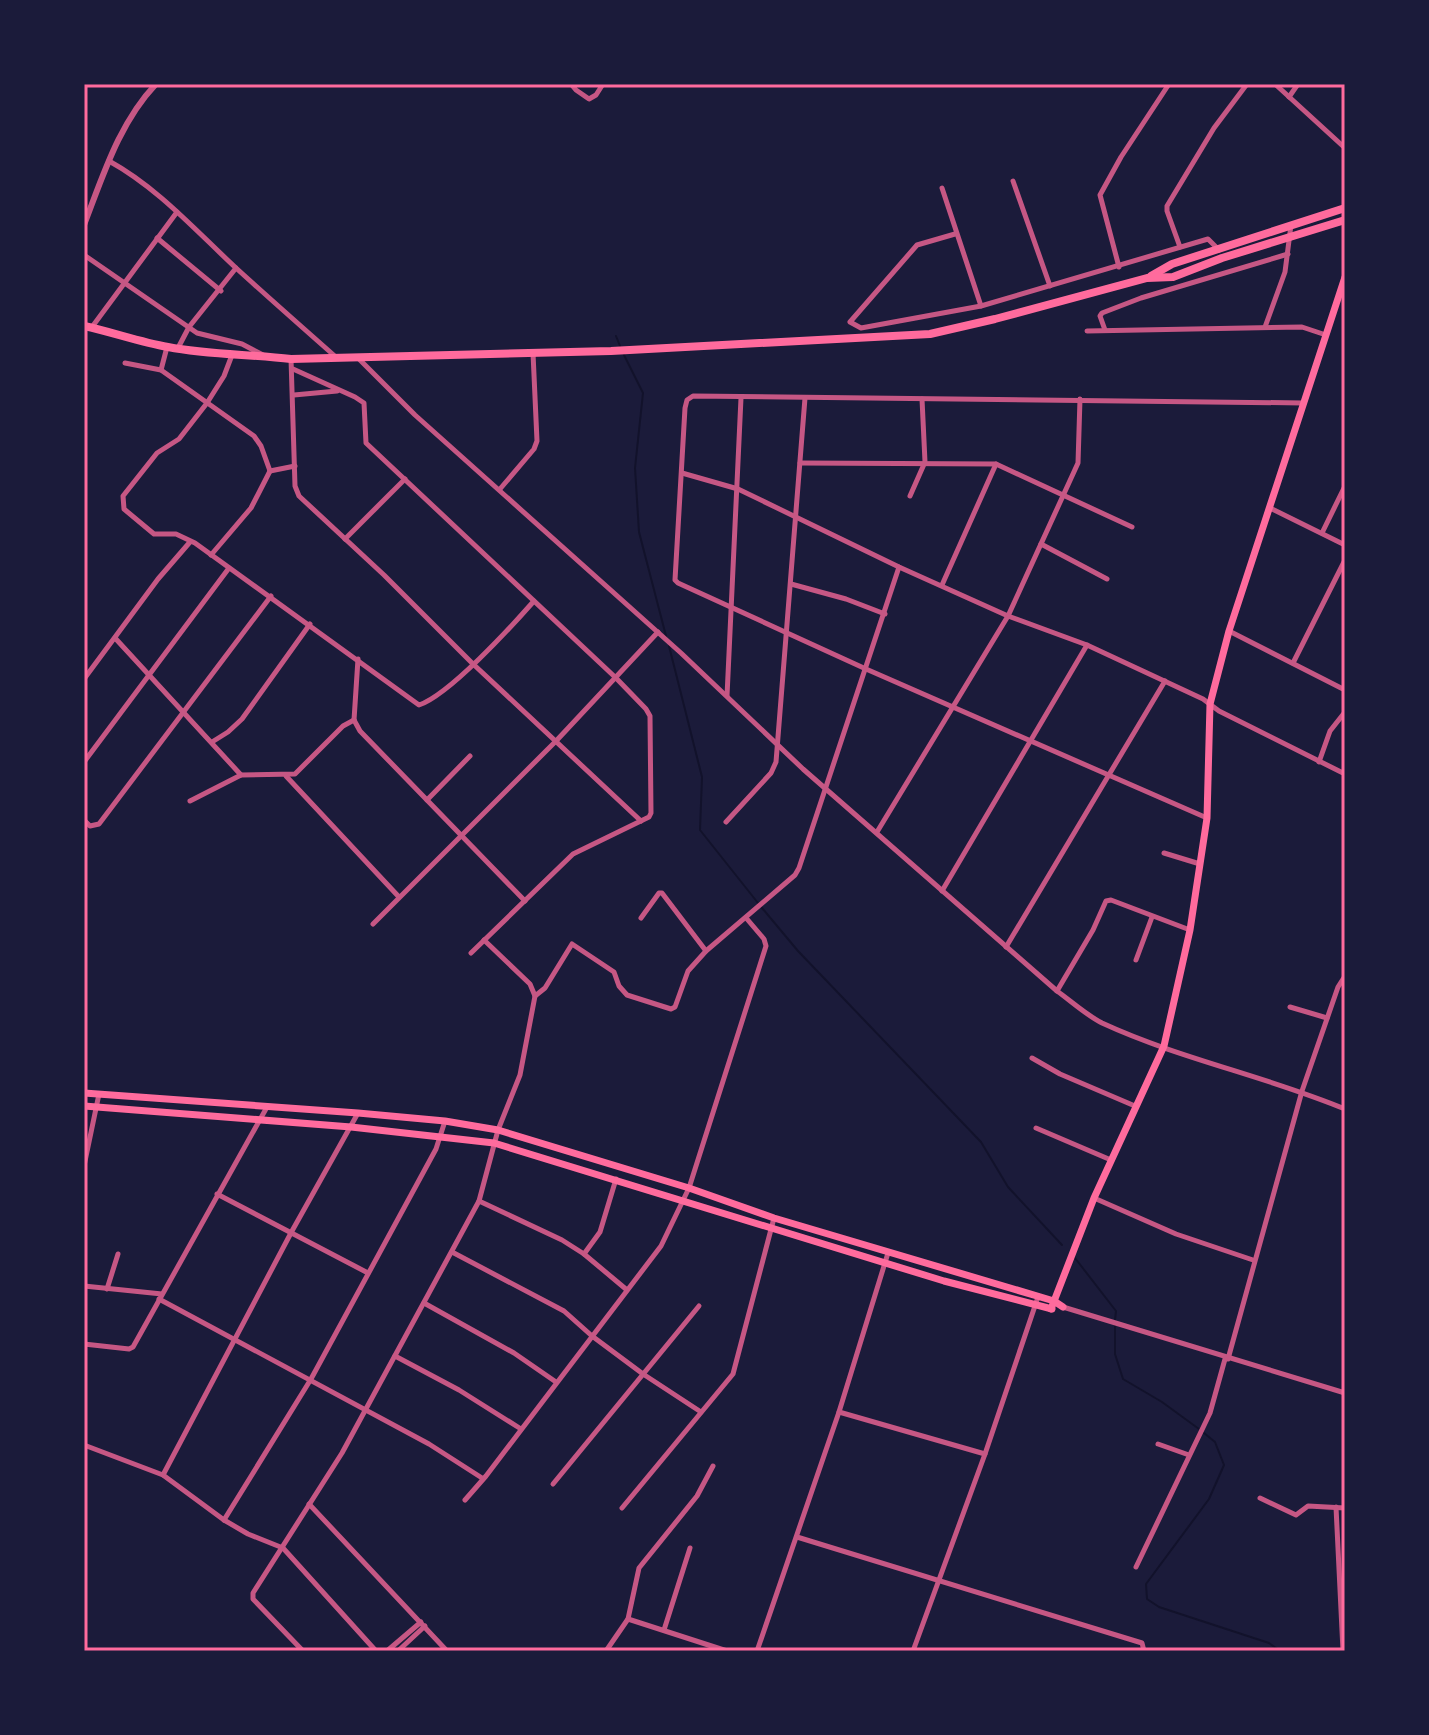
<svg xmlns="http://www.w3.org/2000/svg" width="1429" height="1735" font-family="Arial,sans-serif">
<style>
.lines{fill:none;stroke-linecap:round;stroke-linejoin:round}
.stream{stroke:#12122b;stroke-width:2}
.minor{stroke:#c65784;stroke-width:5}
.tertiary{stroke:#c65784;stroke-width:6}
.secondary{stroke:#ff6b9d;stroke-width:7}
.primary{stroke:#ff6b9d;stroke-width:8}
.neatline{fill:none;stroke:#ff6b9d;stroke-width:3}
</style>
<rect width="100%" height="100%" fill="#1b1b3a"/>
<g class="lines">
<g class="stream">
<polyline points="616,336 620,346"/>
<polyline points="624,355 643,393 635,468 639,532 666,636"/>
<polyline points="669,646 702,777 700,830 758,903"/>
<polyline points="762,908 798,951 981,1142 1008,1187 1062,1245"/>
<polyline points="1075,1258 1116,1311 1115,1320"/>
<polyline points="1115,1326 1115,1354 1123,1379 1162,1402 1199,1429"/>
<polyline points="1204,1433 1215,1442 1224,1465 1209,1499 1146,1584 1147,1599 1159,1607 1269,1643 1280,1651"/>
</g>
<g class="minor">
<polyline points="571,84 576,90 589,99 596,95 603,84"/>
<polyline points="1275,84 1345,148"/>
<polyline points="1289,97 1298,84"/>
<path d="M 109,161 C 158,188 195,230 236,268 C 269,298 303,328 337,358"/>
<polyline points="1013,181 1050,286"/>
<polyline points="942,188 981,306"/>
<polyline points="955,234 917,245 850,322 861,328 981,306 1208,239 1219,250"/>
<polyline points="157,238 221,291"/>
<polyline points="1180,247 1167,211 1167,206 1214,128 1247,84"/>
<polyline points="84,255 197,333 242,344 263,355"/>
<polyline points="1119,267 1100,195 1121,157 1169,84"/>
<polyline points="92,327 177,212"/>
<polyline points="1265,327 1285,272 1291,225"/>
<polyline points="1105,330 1100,316 1102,313 1141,298 1288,254"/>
<polyline points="1087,331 1302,327 1326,335"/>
<polyline points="178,348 189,327 236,268"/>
<path d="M 232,355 L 224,376 L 207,403 L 179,439 L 157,453 L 123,496 L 124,509 L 154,534 L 176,534 L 195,543 L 419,705 C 449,695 511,627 534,601"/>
<polyline points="291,359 295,486 299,496 384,575 472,663 641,821"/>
<path d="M 359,359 L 415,415 L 681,653 L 803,769 L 1057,991 C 1071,1001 1086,1015 1102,1023 C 1180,1059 1266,1076 1345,1109"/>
<polyline points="125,363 161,370 254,436 261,446 270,471"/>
<polyline points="293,369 355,397 364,403 366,443 616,678 646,709 650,716 651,813 649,817 573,854 471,953"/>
<polyline points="161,370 167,347"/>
<polyline points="294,395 337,391"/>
<polyline points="800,463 996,464 1132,527"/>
<polyline points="270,471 295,466"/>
<polyline points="682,473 738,489 899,567 1008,616 1087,645 1203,699 1219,711 1345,774"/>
<polyline points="500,489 534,449 537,441 533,353"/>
<polyline points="910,496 925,462 922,399"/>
<polyline points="1270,508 1345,545"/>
<polyline points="1322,533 1345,486"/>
<polyline points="345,539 405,479"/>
<polyline points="1041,544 1107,579"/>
<polyline points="211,555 251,508 270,471"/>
<polyline points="791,584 846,599 885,614"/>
<polyline points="942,585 996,464"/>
<polyline points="1229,631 1345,690"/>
<polyline points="115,638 241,775"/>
<polyline points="1293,663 1345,560"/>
<polyline points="84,679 158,579 190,542"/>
<polyline points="727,696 741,398"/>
<polyline points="354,720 360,731 525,901"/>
<polyline points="354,720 358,659"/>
<polyline points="212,742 228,732 242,719 310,624"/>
<polyline points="84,762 229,568"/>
<polyline points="1319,762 1330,731 1345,712"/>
<polyline points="286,776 399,897"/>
<polyline points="427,800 470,756"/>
<polyline points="190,801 241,775 295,774 343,726 354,720"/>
<polyline points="1207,818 866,669 678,583 675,580 685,408 687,400 693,396 1303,403"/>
<polyline points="84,820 90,826 99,824 271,596"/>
<polyline points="726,822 771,773 776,762 805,398"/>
<polyline points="877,832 1008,616 1078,463 1080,399"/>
<polyline points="1164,853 1200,864"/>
<polyline points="942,891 1087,645"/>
<polyline points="641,918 659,893 662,893 706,951"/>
<polyline points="373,924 557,740 658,632"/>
<polyline points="1006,947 1165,681"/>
<polyline points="1136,960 1152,917"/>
<polyline points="1057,991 1093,930 1106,901 1111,900 1190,930"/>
<polyline points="535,996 545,988 572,944 614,972 619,986 627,995 671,1009 675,1007 688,971 706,951 795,875 799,868 899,567"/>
<polyline points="1290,1007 1327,1018"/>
<polyline points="1032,1058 1060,1074 1135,1106"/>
<polyline points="1036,1128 1111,1160"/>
<polyline points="84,1166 99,1094"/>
<polyline points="217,1194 368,1273"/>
<polyline points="1094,1198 1176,1234 1253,1260"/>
<polyline points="479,1201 562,1240 584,1254 627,1290"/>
<polyline points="452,1252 564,1311 592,1336 643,1374 701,1412"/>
<polyline points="584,1254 600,1232 616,1179"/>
<polyline points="84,1286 162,1294"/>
<polyline points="107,1289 118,1254"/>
<polyline points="159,1299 429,1444 482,1478"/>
<polyline points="424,1303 514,1353 556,1382"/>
<polyline points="1063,1307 1345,1393"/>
<polyline points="84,1344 129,1349 133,1347 267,1107"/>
<polyline points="395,1356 459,1390 521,1429"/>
<polyline points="1228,1359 1302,1091 1338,987 1345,976"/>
<polyline points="839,1412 985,1454"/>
<polyline points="1158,1444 1189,1455"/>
<polyline points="84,1445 163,1475 224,1520 248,1534 283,1548 376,1651"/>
<polyline points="163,1475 292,1231 358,1113"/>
<polyline points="553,1484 699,1306"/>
<polyline points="1260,1498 1296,1515 1308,1506 1345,1508"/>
<polyline points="465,1500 486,1476 661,1246 689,1188 766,946 764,939 747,919"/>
<polyline points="309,1504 447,1651"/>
<polyline points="1336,1507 1343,1651"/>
<polyline points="622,1508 733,1374 774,1218"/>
<polyline points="224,1520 311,1379 436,1149 445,1121"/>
<polyline points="797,1537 1142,1643 1144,1651"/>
<polyline points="1136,1567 1210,1413 1225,1359"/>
<polyline points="628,1619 727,1651"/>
<polyline points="664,1630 690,1548"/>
<polyline points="303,1651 253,1599 253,1593 342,1453 479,1201 498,1130 520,1075 535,996 530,984 484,940"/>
<polyline points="387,1651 421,1622"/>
<polyline points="398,1651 425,1626"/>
<polyline points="606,1651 628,1619 639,1568 697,1496 713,1466"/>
<polyline points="757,1651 839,1412 888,1253"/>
<polyline points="913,1651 985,1454 1038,1297"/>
</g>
<path class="tertiary" d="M 84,225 C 103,176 119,123 156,84"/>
<g class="secondary">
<polyline points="84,1093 358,1113 445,1121 498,1130 689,1188 774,1218 1054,1301 1063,1307"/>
<polyline points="84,1106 351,1127 494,1143 944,1281 1052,1309"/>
<polyline points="1051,1309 1094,1198 1164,1046 1190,930 1207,818 1210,704 1229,631 1345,277"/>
</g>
<g class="primary">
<polyline points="1151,276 1172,264 1345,208"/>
<path d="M 84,326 C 112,332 140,342 168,347 C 209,355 250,354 291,359 L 611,351 L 930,334 L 995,319 L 1147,278 L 1173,277 L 1222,258 L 1345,220"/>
</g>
</g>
<rect width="1429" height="1735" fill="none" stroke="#1b1b3a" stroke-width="172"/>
<rect x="86" y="86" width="1257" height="1563" class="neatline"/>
</svg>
